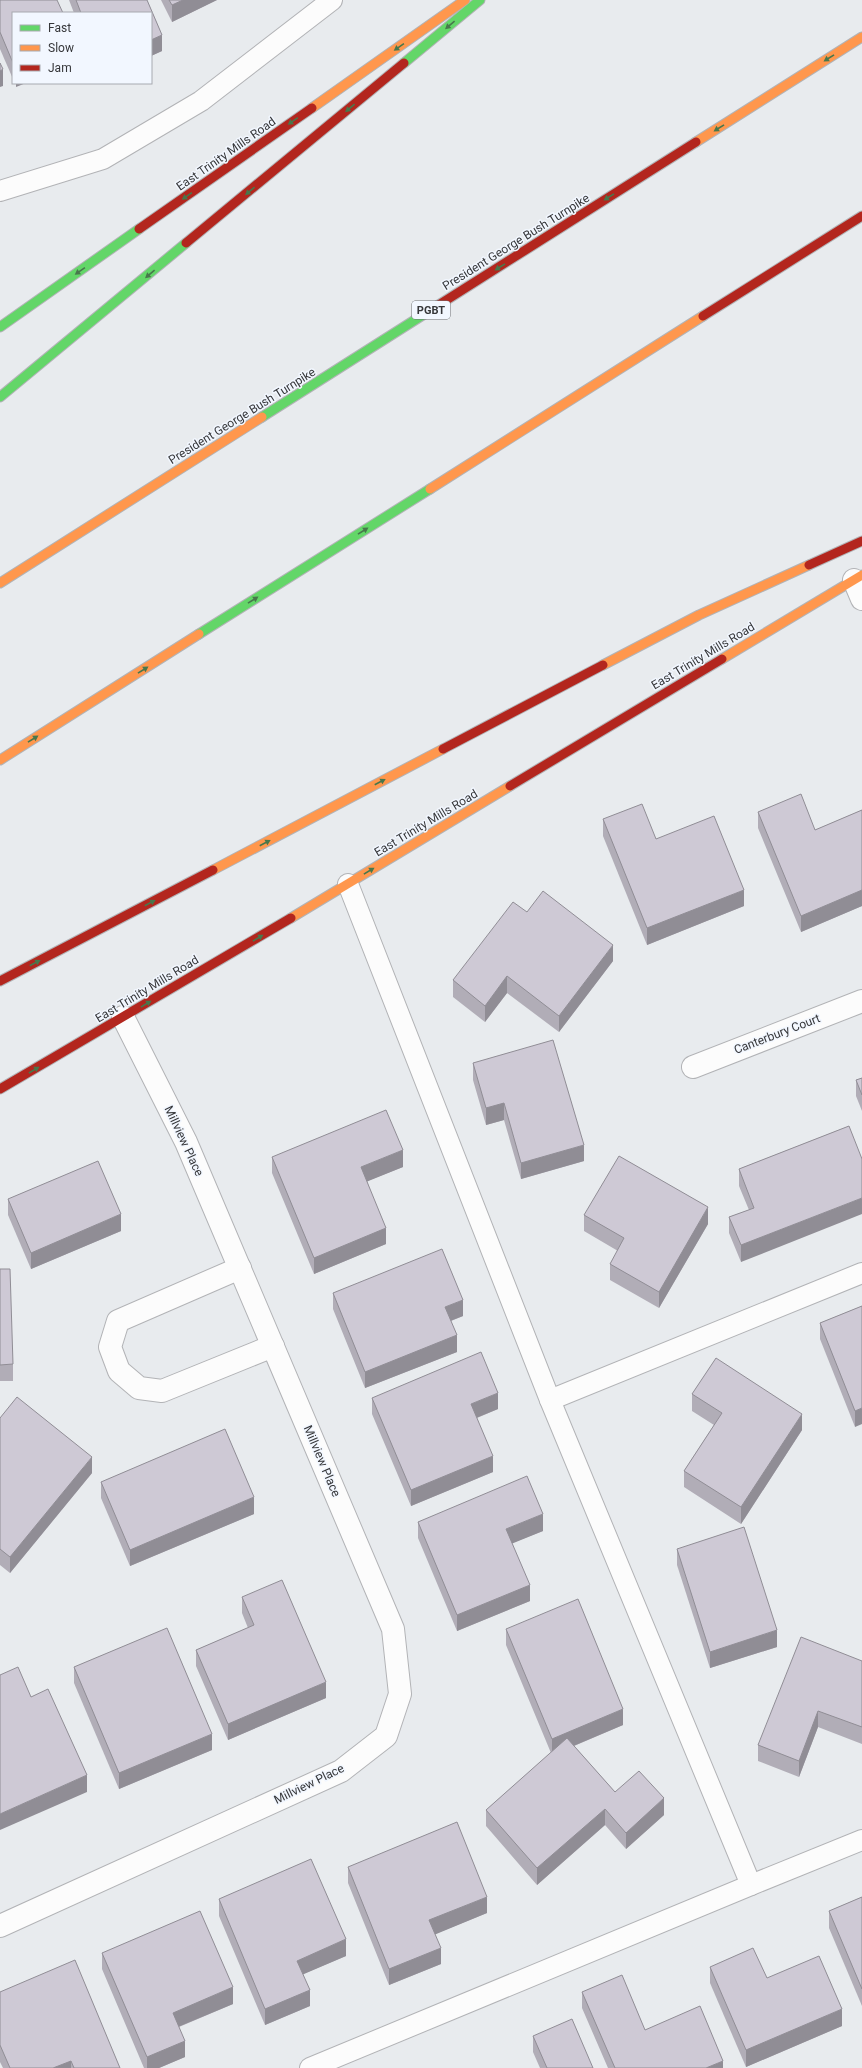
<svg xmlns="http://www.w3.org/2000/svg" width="862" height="2068" font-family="Roboto,sans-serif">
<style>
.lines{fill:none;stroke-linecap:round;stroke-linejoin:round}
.lane-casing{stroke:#b2b3b6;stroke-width:22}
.street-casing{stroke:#b2b3b6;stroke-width:24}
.fast-casing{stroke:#b2b3b6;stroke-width:11}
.slow-casing{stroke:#b2b3b6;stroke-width:11}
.jam-casing{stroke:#b2b3b6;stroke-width:11}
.lane{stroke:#fcfcfc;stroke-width:20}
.street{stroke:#fcfcfc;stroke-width:22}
.fast{stroke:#63d668;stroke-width:9}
.slow{stroke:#ff974d;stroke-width:9}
.jam{stroke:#b3261e;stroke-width:9}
.wall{fill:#b1adb7}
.shaded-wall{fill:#908d95}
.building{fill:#cec9d5;stroke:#908d95}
.oneway{fill:#48774c}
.labels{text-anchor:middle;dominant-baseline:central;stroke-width:3;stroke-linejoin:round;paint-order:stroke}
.shield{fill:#f2f7ff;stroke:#6e7175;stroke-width:1}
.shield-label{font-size:11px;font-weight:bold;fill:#36373a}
.street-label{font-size:12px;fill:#36373a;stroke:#f2f7ff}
</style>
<rect width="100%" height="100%" fill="#e8ebee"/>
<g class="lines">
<defs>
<g id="lane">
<polyline points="0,191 103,159 201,101 332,0"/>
<polyline points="550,1400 862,1273"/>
<polyline points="751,1885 862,1840"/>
<polyline points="310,2068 751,1885 550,1400 348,884"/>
</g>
<g id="street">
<polyline points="854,580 862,599"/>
<polyline points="693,1067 862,1001"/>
<polyline points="240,1268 118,1321 110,1347 119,1371 139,1388 162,1391 273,1346"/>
<polyline points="0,1926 341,1771 386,1736 400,1694 393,1629 186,1142 123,1017"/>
</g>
<g id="fast">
<polyline points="404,63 480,0"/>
<polyline points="0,327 139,229"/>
<polyline points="0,397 186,243"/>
<polyline points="262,417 437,306"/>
<polyline points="199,634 430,489"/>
</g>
<g id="slow">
<polyline points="312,108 465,0"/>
<polyline points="696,142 862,37"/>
<polyline points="430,489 703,316"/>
<polyline points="0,583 262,417"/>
<polyline points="722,659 862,575"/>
<polyline points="603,665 699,615 809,565"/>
<polyline points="0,760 199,634"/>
<polyline points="213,870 443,749"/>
<polyline points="291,918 510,786"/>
</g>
<g id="jam">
<polyline points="139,229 312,108"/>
<polyline points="186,243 404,63"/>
<polyline points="437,306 696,142"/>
<polyline points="703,316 862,216"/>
<polyline points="809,565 862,541"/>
<polyline points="443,749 603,665"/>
<polyline points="510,786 722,659"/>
<polyline points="0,981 213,870"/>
<polyline points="0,1089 291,918"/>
</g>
</defs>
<use href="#lane" class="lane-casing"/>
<use href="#street" class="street-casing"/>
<use href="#fast" class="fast-casing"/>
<use href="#slow" class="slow-casing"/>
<use href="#jam" class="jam-casing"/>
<use href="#lane" class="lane"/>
<use href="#street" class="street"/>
<use href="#fast" class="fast"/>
<use href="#slow" class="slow"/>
<use href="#jam" class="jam"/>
</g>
<g class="wall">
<polygon points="0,0 13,13 13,79 0,49"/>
<polygon points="69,0 147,0 162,35 162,51 151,56 151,13 74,13"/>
<polygon points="161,0 217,0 172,22"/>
<polygon points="862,810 862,906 801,932 758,828 758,812 815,830"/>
<polygon points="603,819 656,839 744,906 647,945 603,836"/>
<polygon points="527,912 613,961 559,1032 507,993 485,1022 453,997 453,980"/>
<polygon points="473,1063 584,1161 521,1179 504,1120 486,1125 473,1080"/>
<polygon points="862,1078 862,1111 856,1096 856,1080"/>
<polygon points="849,1126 741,1262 729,1233 729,1217 749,1210 739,1186 739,1169"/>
<polygon points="272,1157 403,1167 367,1181 386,1244 314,1274 272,1173"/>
<polygon points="8,1199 121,1231 31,1269 8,1215"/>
<polygon points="584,1215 708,1224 659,1308 610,1280 610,1264 618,1251 584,1231"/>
<polygon points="0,1269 13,1364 13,1381 0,1381"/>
<polygon points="333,1293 463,1316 451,1321 457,1352 365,1388 333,1309"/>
<polygon points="862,1306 855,1427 820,1339 820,1323"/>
<polygon points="692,1394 802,1430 741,1524 684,1487 684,1471 714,1425 692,1411"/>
<polygon points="372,1398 498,1409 477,1418 493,1472 411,1506 372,1414"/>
<polygon points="0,1418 92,1473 10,1573 0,1565"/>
<polygon points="101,1482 254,1514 130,1566 101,1498"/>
<polygon points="418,1522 543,1531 512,1543 530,1601 457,1631 418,1538"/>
<polygon points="677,1549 777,1647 710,1668 677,1565"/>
<polygon points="242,1597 326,1698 228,1740 196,1666 196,1650 248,1628 242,1613"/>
<polygon points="506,1629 623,1725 574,1746 615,1792 664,1815 626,1849 605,1825 537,1885 486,1826 486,1810 551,1753 506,1645"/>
<polygon points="862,1661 862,1744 818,1727 799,1777 758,1761 758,1745"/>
<polygon points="74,1667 212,1750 119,1789 74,1683"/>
<polygon points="348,1867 487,1913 435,1934 441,1964 389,1985 348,1883"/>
<polygon points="862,1897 862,2006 829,1928 829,1911"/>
<polygon points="219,1899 346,1956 303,1974 310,2006 265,2025 219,1916"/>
<polygon points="102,1953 233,2004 179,2027 185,2057 159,2068 144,2068 102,1969"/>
<polygon points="710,1967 767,1978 842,2026 746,2067 710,1983"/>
<polygon points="0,1992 120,2068 3,2068 0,2062"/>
<polygon points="582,1992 645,2030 723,2068 608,2068 582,2008"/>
<polygon points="533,2036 593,2068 540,2068 533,2052"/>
</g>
<g class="shaded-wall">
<polygon points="183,0 217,0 172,22 172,5"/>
<polygon points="162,35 162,51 151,56 151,40"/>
<polygon points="3,69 3,86 0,87 0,71"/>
<polygon points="16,83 26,83 16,87"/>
<polygon points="744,890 744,906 647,945 647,928"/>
<polygon points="862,890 862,906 801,932 801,916"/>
<polygon points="613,945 613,961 559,1032 559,1016"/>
<polygon points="507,976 507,993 485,1022 485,1006"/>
<polygon points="504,1103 504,1120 486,1125 486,1108"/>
<polygon points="584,1145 584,1161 521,1179 521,1163"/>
<polygon points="403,1150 403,1167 361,1184 361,1167"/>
<polygon points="862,1198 862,1214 741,1262 741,1245"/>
<polygon points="708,1207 708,1224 659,1308 659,1292"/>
<polygon points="121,1214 121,1231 31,1269 31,1253"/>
<polygon points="386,1228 386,1244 314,1274 314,1258"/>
<polygon points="463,1300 463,1316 445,1323 445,1307"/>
<polygon points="457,1335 457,1352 365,1388 365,1372"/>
<polygon points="498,1393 498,1409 471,1420 471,1404"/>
<polygon points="862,1408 862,1424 855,1427 855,1411"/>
<polygon points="802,1414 802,1430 741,1524 741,1507"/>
<polygon points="493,1456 493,1472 411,1506 411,1490"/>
<polygon points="92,1457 92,1473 10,1573 10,1557"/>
<polygon points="254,1497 254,1514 130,1566 130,1550"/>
<polygon points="543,1514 543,1531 506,1546 506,1529"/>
<polygon points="530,1585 530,1601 457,1631 457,1615"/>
<polygon points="777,1630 777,1647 710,1668 710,1652"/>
<polygon points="326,1682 326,1698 228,1740 228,1724"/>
<polygon points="623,1709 623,1725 552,1755 552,1739"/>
<polygon points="818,1711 818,1727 799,1777 799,1761"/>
<polygon points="212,1734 212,1750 119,1789 119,1773"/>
<polygon points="87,1775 87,1792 0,1830 0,1814"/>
<polygon points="664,1798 664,1815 626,1849 626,1833"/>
<polygon points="605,1809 605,1825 537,1885 537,1868"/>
<polygon points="487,1897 487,1913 429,1937 429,1920"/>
<polygon points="346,1939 346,1956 297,1977 297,1961"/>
<polygon points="441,1948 441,1964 389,1985 389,1969"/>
<polygon points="233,1987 233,2004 173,2029 173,2013"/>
<polygon points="310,1990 310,2006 265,2025 265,2009"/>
<polygon points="842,2009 842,2026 746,2067 746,2050"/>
<polygon points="185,2041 185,2057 159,2068 147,2068 147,2057"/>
<polygon points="71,2061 71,2068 53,2068"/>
<polygon points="723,2061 723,2068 706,2068"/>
</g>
<g class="building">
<polygon points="0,0 57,0 63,13 13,13 13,63 0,32"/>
<polygon points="76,0 147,0 162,35 151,40 151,13 81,13"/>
<polygon points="169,0 183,0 172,5"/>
<polygon points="0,63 3,69 0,71"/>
<polygon points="801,794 815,830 862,810 862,890 801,916 758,812"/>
<polygon points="642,804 656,839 714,816 744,890 647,928 603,819"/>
<polygon points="543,891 613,945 559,1016 507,976 485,1006 453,980 513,902 527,912"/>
<polygon points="553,1040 584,1145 521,1163 504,1103 486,1108 473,1063"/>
<polygon points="862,1078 862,1095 856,1080"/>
<polygon points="386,1110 403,1150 361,1167 386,1228 314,1258 272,1157"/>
<polygon points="849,1126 862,1159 862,1198 741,1245 729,1217 754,1208 739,1169"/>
<polygon points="619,1156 708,1207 659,1292 610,1264 624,1238 584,1215"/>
<polygon points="98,1161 121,1214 31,1253 8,1199"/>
<polygon points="442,1249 463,1300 445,1307 457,1335 365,1372 333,1293"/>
<polygon points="0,1269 10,1269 13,1364 0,1365"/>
<polygon points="862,1306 862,1408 855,1411 820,1323"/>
<polygon points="481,1352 498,1393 471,1404 493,1456 411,1490 372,1398"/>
<polygon points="716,1358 802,1414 741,1507 684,1471 722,1413 692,1394"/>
<polygon points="17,1397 92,1457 10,1557 0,1549 0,1418"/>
<polygon points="225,1429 254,1497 130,1550 101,1482"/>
<polygon points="527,1476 543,1514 506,1529 530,1585 457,1615 418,1522"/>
<polygon points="744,1527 777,1630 710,1652 677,1549"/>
<polygon points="282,1580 326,1682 228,1724 196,1650 254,1625 242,1597"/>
<polygon points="578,1599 623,1709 552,1739 506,1629"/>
<polygon points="167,1628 212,1734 119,1773 74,1667"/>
<polygon points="801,1637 862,1661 862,1727 818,1711 799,1761 758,1745"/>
<polygon points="18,1667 31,1697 48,1689 87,1775 0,1814 0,1675"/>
<polygon points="567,1738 615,1792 639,1771 664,1798 626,1833 605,1809 537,1868 486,1810"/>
<polygon points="457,1822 487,1897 429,1920 441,1948 389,1969 348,1867"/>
<polygon points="311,1859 346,1939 297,1961 310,1990 265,2009 219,1899"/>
<polygon points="862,1897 862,1989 829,1911"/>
<polygon points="200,1911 233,1987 173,2013 185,2041 147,2057 102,1953"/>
<polygon points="753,1948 767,1978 819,1956 842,2009 746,2050 710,1967"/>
<polygon points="75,1960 120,2068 74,2068 71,2061 53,2068 10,2068 0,2045 0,1992"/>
<polygon points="622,1975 645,2030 700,2006 723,2061 706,2068 615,2068 582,1992"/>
<polygon points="572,2019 593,2068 547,2068 533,2036"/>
</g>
<defs><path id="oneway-solid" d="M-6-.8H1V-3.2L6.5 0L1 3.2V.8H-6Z"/></defs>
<g class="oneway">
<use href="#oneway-solid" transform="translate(450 25) rotate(140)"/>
<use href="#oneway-solid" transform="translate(399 47) rotate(145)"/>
<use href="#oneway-solid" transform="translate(829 58) rotate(148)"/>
<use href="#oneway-solid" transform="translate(350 108) rotate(140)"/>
<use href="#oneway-solid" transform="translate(293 121) rotate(145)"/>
<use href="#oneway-solid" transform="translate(719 128) rotate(148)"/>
<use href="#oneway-solid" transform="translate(250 191) rotate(140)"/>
<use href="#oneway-solid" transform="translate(187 196) rotate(145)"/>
<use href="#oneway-solid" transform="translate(609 197) rotate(148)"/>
<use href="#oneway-solid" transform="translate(500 267) rotate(148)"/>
<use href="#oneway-solid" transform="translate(80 271) rotate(145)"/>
<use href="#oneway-solid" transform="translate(150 274) rotate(140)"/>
<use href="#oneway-solid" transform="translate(363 531) rotate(-32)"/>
<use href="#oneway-solid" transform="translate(253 600) rotate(-32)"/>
<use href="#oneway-solid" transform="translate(143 670) rotate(-32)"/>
<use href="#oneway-solid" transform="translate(33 739) rotate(-32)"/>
<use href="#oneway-solid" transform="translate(380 782) rotate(-28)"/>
<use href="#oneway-solid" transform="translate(265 843) rotate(-28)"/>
<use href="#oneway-solid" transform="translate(369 871) rotate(-31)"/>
<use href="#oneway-solid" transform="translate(150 903) rotate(-28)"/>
<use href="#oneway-solid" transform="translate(258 938) rotate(-31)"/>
<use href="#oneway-solid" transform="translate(35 963) rotate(-28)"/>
<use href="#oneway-solid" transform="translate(146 1004) rotate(-31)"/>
<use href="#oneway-solid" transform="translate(34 1070) rotate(-30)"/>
</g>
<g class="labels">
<rect class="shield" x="412" y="301" width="38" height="18" rx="3"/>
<g class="shield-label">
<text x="431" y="310">PGBT</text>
</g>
<g class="street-label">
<text transform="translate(226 154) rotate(-35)">East Trinity Mills Road</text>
<text transform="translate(516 242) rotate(-32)">President George Bush Turnpike</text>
<text transform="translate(242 416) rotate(-32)">President George Bush Turnpike</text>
<text transform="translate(703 656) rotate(-31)">East Trinity Mills Road</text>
<text transform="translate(426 823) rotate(-31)">East Trinity Mills Road</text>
<text transform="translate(147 989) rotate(-31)">East Trinity Mills Road</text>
<text transform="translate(777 1034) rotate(-21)">Canterbury Court</text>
<text transform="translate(184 1141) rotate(65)">Millview Place</text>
<text transform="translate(322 1461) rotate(67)">Millview Place</text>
<text transform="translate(309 1784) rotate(-26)">Millview Place</text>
</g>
</g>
<rect x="12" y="12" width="140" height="72" fill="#f2f7ff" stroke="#a7aab0"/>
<rect x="20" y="25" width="20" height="6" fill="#63d668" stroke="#a7aab0"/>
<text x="48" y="32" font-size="12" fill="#36373a">Fast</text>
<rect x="20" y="45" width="20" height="6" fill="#ff974d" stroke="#a7aab0"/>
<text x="48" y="52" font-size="12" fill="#36373a">Slow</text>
<rect x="20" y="65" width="20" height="6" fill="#b3261e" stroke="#a7aab0"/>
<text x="48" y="72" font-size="12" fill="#36373a">Jam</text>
</svg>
